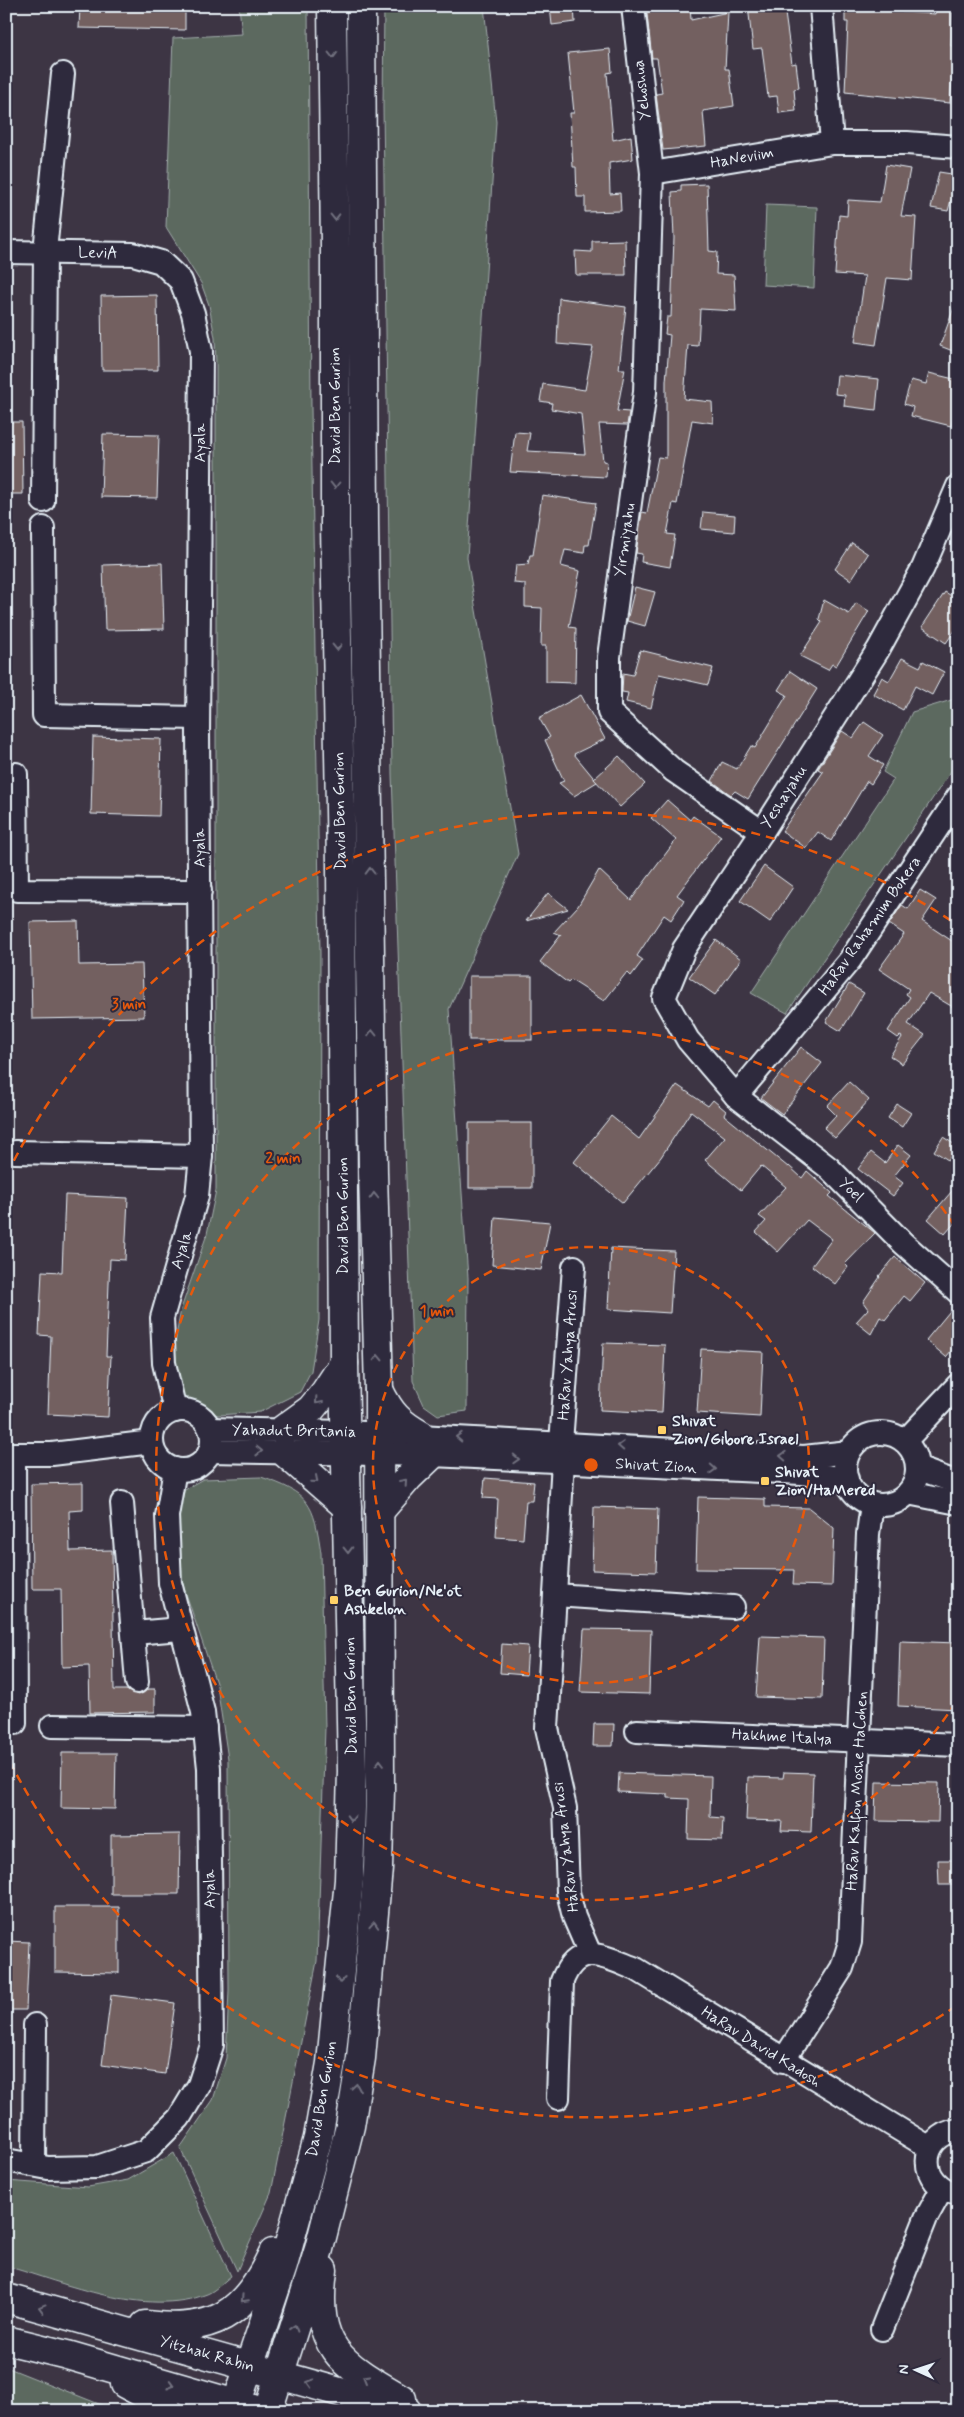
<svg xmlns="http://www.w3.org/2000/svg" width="964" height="2417" font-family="Mynerve,sans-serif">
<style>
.green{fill:#5c695f;stroke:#a2adac}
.building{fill:#736060;stroke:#e8f1f8}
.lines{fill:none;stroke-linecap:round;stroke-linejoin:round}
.minor-casing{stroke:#e8f1f8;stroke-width:26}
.major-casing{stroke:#e8f1f8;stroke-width:31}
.minor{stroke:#2f2a3d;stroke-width:22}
.major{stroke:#2f2a3d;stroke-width:28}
.oneway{stroke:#70707e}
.ring{fill:none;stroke:#e8590c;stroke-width:2.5;stroke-dasharray:9 6}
.poi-dot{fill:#ffd166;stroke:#2f2a3d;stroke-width:2}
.labels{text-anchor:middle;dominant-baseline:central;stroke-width:4;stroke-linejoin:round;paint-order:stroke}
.street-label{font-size:16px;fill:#e8f1f8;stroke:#2f2a3d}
.poi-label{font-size:16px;font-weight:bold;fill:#e8f1f8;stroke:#2f2a3d;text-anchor:start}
.centre{fill:#e8590c;stroke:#2f2a3d;stroke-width:2.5}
.ring-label{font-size:15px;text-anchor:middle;font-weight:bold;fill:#e8590c;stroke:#2f2a3d;stroke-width:4;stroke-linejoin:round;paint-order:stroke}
</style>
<rect width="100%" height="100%" fill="#3d3544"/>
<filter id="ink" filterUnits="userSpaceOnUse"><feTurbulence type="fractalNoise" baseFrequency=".02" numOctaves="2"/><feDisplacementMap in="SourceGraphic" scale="10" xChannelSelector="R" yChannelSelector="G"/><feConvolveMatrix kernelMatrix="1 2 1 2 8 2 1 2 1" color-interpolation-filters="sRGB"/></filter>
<g filter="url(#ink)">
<g class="green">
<polygon points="239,6 308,6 311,408 320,954 319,1320 311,1371 300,1392 260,1412 218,1415 184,1405 175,1382 174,1348 181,1309 207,1234 216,1190 216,365 215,338 209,305 201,283 166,227 173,38 242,34"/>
<polygon points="384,6 484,6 496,122 467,558 518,854 449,1009 468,1278 467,1411 438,1415 424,1405 413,1381 392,774 383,107"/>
<polygon points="766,205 817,207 814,288 763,285"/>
<polygon points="958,695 958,761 787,1013 751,993 894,779 883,772 912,712 955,699"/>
<path d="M 261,1477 C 309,1493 314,1503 321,1553 L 325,1728 L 317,1961 L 271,2193 L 237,2271 L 180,2148 L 213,2100 L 226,2058 L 229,1990 L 228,1759 L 217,1686 L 179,1573 L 177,1516 L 185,1489 L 203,1479 Z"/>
<path d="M 174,2153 L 231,2276 C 223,2282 215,2291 207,2294 C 146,2318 65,2283 6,2266 L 6,2181 L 88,2187 L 128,2180 Z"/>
<polygon points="6,2367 104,2406 111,2411 17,2411 6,2407"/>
</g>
<g class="building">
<polygon points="80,6 185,6 185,30 79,28"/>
<polygon points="550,6 574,6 575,22 552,25"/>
<polygon points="646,6 690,6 691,20 728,12 725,69 729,69 734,106 703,111 706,146 663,150 656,94 662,93 657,58 652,58"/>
<polygon points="748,6 784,6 792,64 796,63 799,88 794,89 796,111 779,113 777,96 768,97 762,48 753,49"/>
<polygon points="845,6 903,6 902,12 935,14 936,6 953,6 951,46 955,46 950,103 845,92 848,22 845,22"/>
<polygon points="610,49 612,72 607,73 613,140 631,136 633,159 609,163 610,194 620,193 621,211 585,212 585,197 577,197 576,167 573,167 570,113 574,113 568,53"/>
<polygon points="886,165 910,169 901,216 916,217 912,280 887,278 876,345 855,342 865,276 835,274 839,215 847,216 848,200 880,202"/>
<polygon points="939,172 958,175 958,201 951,200 948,211 931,208"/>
<polygon points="707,184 709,251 717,252 716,274 734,275 736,311 700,309 698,346 688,345 684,399 712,402 713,423 692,420 677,504 673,503 667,534 675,535 670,567 641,562 642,554 636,553 642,512 647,513 658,457 666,458 666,381 670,335 665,334 667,317 671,317 674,238 672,192 681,191 681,185"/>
<polygon points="625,240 626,275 576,275 575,251 592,252 592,241"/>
<polygon points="157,295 158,370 102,370 101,296"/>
<polygon points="559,298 626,307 619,369 625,369 617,411 629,412 627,425 599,424 603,461 607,462 606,477 510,472 515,432 530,433 527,451 585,454 581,414 551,409 552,403 540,401 543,384 585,390 593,347 557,344"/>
<polygon points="956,302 958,303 958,353 940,346"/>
<polygon points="929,373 958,380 958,401 951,426 911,416 913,407 904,404 911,380 926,384"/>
<polygon points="837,375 879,379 876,410 844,406 845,395 835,394"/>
<polygon points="6,422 22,422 23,494 6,494"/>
<polygon points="103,434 159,435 157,498 101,497"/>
<polygon points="542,495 596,503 589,545 585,545 584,553 565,550 561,566 580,571 569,627 576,628 575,683 546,682 546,646 541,646 542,608 525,607 525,584 514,583 516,565 528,564 530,555 533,555"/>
<polygon points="703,512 735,515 734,532 701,529"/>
<polygon points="852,543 868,554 851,580 835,569"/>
<polygon points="162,563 164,629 105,630 103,565"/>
<polygon points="635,587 655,592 645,626 627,621"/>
<polygon points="945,592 958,600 958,626 946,643 922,627"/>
<polygon points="824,600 849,614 856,603 869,611 836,666 832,664 828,670 800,656 822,622 819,619"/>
<polygon points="640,650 713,668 708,685 659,674 651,708 626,702 628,693 622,692 623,673 633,675"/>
<polygon points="902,658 920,667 923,661 944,672 932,695 915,686 903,710 873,694 882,677 889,681"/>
<polygon points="790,671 817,689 748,799 735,791 731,795 712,781 722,762 737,769 751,746 755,748 787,695 778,690"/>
<polygon points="581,695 605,739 574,754 597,782 574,796 559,783 564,781 545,740 550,737 539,718"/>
<polygon points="864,722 883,735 869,756 883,765 871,784 867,781 831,841 818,832 806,848 782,831 823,772 818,769 842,731 853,738"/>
<polygon points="93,737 161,739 159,816 91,814"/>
<polygon points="619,756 645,784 620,807 594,779"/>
<polygon points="667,800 690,820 693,816 721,836 677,895 684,900 671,920 664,915 637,956 643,960 631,976 627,972 604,1001 571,980 568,983 540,962 561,935 554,932 578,906 599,870 631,900 676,840 651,818"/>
<polygon points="764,866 793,887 770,922 740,901"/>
<polygon points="920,890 936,900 922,921 958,945 958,1010 929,993 908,1024 925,1035 902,1064 890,1056 902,1037 900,1036 898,1038 888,1031 910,997 906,994 909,989 879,969 904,934 889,924 902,905 908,909"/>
<polygon points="548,893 568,909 526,921"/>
<polygon points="78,921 79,965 142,964 144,1017 32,1019 30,922"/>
<polygon points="716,940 741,959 715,995 689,977"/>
<rect x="469" y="976" width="63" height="64"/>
<polygon points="849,984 864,993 841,1031 826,1022"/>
<polygon points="801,1047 822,1063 782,1114 761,1098"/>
<polygon points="849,1082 869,1100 835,1138 824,1128 836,1115 827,1106"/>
<polygon points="677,1085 708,1106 713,1100 726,1111 724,1115 788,1167 789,1166 802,1178 807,1171 832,1193 829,1196 875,1233 845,1264 848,1267 835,1284 812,1266 832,1239 807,1220 778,1252 756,1232 766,1221 759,1216 786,1187 761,1166 741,1190 705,1160 725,1137 691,1111 661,1157 623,1203 574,1162 611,1116 639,1139"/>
<polygon points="897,1104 911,1113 902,1127 888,1118"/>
<rect x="469" y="1123" width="63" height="65"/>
<polygon points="943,1137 957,1146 948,1160 934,1151"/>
<polygon points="898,1145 911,1155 894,1176 903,1183 893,1196 858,1169 871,1152 885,1163"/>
<polygon points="958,1184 958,1219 945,1234 928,1219"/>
<polygon points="65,1195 128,1198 125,1260 110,1259 106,1356 111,1356 108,1417 48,1414 51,1336 39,1335 42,1271 62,1272"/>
<polygon points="495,1217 550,1222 541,1270 492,1265"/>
<polygon points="611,1248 674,1251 670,1313 608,1309"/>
<polygon points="895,1257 925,1283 910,1301 904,1296 885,1320 880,1317 871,1334 856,1322 868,1309 863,1302 880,1277 879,1276"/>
<polygon points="950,1311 958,1318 958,1343 946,1357 926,1340"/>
<polygon points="603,1343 665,1345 662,1413 600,1410"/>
<polygon points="701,1349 763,1352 760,1417 697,1413"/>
<polygon points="485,1478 534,1482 532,1501 526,1501 523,1539 496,1537 498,1499 483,1498"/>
<polygon points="83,1483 83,1510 69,1511 70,1551 112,1550 114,1690 126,1690 138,1695 147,1689 155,1689 155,1712 90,1713 89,1666 62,1667 61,1589 32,1589 31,1484"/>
<polygon points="698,1497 765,1499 765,1507 809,1508 834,1528 832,1586 793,1585 794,1570 696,1569"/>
<polygon points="594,1507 658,1509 656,1572 592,1570"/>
<polygon points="584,1629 651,1630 649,1694 580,1692"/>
<polygon points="760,1636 824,1638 822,1699 756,1697"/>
<polygon points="900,1641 958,1643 958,1709 898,1706"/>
<polygon points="502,1644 528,1646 526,1675 500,1673"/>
<polygon points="594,1724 614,1724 613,1746 593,1746"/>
<polygon points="62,1753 116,1753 115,1809 61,1808"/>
<polygon points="784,1772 813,1773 811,1832 781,1831 782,1821 746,1820 748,1777 783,1778"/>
<polygon points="619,1773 711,1776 710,1817 723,1818 722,1840 688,1839 689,1799 668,1798 668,1794 618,1792"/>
<polygon points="876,1782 939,1783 938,1822 875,1821"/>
<polygon points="180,1834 179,1894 111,1894 111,1835"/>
<polygon points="938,1860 958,1860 958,1885 939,1885"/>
<polygon points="55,1907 119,1907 119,1973 55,1972"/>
<polygon points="6,1941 29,1942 26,2010 6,2010"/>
<polygon points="111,1995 175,2003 165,2074 102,2065"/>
</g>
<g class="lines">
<defs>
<g id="minor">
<polyline points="633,6 652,173 645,392 609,657 609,712 674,771 762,832"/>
<polyline points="821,6 832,143"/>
<polyline points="652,173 832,143 907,143 958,147"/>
<polyline points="6,252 133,254 161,262 181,281 193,313 201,351 198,732 201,1156 197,1196 162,1318 164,1363 175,1411"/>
<polyline points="958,486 923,568 878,650 762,832 684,949 664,998 688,1040 736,1096 829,1168 903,1243 958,1292"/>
<polyline points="43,501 45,251 63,74"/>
<polyline points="43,528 44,715 198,718"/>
<polyline points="16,774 17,890 200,891"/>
<polyline points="736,1096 850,960 958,797"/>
<polyline points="15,1152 201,1156"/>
<circle cx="182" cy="1440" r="30"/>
<polyline points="210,1429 346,1432 804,1457 849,1452"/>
<circle cx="881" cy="1469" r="36"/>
<polyline points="905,1441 958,1385"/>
<polyline points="561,1443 574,1267"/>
<polyline points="210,1451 432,1455 801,1473 847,1479"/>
<polyline points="6,1454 52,1454 152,1442"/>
<polyline points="14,1454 15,1723"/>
<polyline points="563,1461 547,1728 565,1808 568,1892 574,1917 590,1954"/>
<polyline points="917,1468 958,1483"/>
<polyline points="908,1493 958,1503"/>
<polyline points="122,1503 137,1682"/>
<polyline points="555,1595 733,1607"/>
<polyline points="134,1633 180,1629"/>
<polyline points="52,1726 205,1728"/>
<polyline points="637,1731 958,1745"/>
<polyline points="783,2061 842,1968 850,1942 868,1534 872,1504"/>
<path d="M 558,2098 L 562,1981 C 578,1940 604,1957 636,1969 L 930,2148"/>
<path d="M 958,2130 C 917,2136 918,2186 958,2194"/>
<polyline points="6,2160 48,2168 97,2167 146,2151 179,2118 199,2085 212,2045 209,1768 203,1712 170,1583 167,1516 175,1469"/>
<polyline points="34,2165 35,2025"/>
<polyline points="882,2329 926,2218 942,2189"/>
</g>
<g id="major">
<path d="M 379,1390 C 390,1413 399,1423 421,1435"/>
<polyline points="282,1430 311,1409 325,1392 344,1363"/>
<polyline points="284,1452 347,1507"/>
<polyline points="379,1512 409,1477 432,1455"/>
<path d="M 323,2270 C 313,2348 340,2363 402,2399"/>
<polyline points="6,2298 407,2411"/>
<path d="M 145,2325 C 213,2333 244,2316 273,2253"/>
<polyline points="6,2340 67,2355 253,2409"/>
<polyline points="125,2384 159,2402 168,2411"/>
<polyline points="234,2411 283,2266 318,2138 331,2063 349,1880 352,1771 344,1363 341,865 335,525 335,248 332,6"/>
<polyline points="268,2411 319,2249 350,2126 361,2058 378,1868 380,1789 379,1390 373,1173 364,524 361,6"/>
</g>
</defs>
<use href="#minor" class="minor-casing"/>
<use href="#major" class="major-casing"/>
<use href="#minor" class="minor"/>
<use href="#major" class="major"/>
</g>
<defs><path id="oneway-chevron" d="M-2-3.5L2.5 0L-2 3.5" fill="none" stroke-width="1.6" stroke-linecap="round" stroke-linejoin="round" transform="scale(1.25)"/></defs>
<g class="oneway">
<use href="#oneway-chevron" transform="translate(333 55) rotate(89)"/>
<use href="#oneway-chevron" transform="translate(335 217) rotate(89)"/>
<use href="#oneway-chevron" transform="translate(335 485) rotate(90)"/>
<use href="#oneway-chevron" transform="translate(337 647) rotate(89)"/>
<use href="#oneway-chevron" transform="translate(370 871) rotate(-91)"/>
<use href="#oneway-chevron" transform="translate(372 1033) rotate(-91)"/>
<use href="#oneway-chevron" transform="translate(374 1196) rotate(-92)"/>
<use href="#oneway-chevron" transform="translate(378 1358) rotate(-92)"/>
<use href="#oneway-chevron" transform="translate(318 1401) rotate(131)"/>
<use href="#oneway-chevron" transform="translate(459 1437) rotate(-177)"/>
<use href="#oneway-chevron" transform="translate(621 1446) rotate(-177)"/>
<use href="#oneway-chevron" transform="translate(259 1451) rotate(1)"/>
<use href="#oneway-chevron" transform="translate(783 1456) rotate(-177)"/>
<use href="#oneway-chevron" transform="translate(516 1459) rotate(3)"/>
<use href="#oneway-chevron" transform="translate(713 1469) rotate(3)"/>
<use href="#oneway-chevron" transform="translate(315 1480) rotate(41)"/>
<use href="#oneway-chevron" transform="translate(404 1482) rotate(-49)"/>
<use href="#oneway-chevron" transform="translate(348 1550) rotate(89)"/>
<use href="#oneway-chevron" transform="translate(380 1763) rotate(-90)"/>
<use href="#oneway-chevron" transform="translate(351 1818) rotate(92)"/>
<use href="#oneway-chevron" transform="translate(374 1925) rotate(-86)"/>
<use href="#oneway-chevron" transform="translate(340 1980) rotate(96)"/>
<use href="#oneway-chevron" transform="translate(356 2087) rotate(-81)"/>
<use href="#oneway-chevron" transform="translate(244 2299) rotate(134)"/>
<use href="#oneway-chevron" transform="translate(42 2308) rotate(-165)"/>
<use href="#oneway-chevron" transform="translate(294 2328) rotate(-73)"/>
<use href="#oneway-chevron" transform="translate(366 2378) rotate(-150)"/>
<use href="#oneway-chevron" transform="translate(310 2383) rotate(-164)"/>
<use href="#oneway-chevron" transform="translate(171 2385) rotate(16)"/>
</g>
</g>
<g class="ring">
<circle cx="591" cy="1465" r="218"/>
<path d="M956 1702A435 435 0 1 1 956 1228"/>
<path d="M956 2006A653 653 0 0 1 7 1756M7 1174A653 653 0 0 1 956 924"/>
</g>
<g class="poi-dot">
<rect x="657" y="1425" width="10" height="10" rx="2.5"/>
<rect x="760" y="1476" width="10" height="10" rx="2.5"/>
<rect x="329" y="1595" width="10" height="10" rx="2.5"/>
</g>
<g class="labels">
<g class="street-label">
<text transform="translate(642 90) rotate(-96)">Yehoshua</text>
<text transform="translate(742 158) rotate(-10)">HaNeviim</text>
<text transform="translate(98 253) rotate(1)">LeviA</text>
<text transform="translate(335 406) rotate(-90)">David Ben Gurion</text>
<text transform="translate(200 443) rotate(-90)">Ayala</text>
<text transform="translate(625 540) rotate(-82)">Yirmiyahu</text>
<text transform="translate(784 797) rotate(-57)">Yeshayahu</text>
<text transform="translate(340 811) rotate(-91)">David Ben Gurion</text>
<text transform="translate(200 848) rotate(-91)">Ayala</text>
<text transform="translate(870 926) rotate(-55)">HaRav Rahamim Bokera</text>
<text transform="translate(851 1190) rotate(45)">Yoel</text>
<text transform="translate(343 1216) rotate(-90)">David Ben Gurion</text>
<text transform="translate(182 1250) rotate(-73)">Ayala</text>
<text transform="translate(568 1355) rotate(-86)">HaRav Yahya Arusi</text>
<text transform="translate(294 1431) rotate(1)">Yahadut Britania</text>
<text transform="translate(656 1466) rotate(3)">Shivat Zion</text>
<text transform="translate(351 1696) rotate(-91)">David Ben Gurion</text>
<text transform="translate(782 1737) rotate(3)">Hakhme Italya</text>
<text transform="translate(857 1791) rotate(-87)">HaRav Kalfon Moshe HaCohen</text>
<text transform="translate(566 1847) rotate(-97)">HaRav Yahya Arusi</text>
<text transform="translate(210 1889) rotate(-91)">Ayala</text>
<text transform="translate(761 2047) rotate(32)">HaRav David Kadosh</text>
<text transform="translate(322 2099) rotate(-80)">David Ben Gurion</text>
<text transform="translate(207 2354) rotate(16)">Yitzhak Rabin</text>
</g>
<g class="poi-label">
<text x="672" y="1421">Shivat<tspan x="672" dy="18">Zion/Gibore Israel</tspan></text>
<text x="775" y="1472">Shivat<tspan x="775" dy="18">Zion/HaMered</tspan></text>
<text x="344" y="1591">Ben Gurion/Ne'ot<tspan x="344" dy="18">Ashkelon</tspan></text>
</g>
</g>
<circle cx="591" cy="1465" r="8" class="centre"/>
<g class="ring-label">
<text x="129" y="1009">3 min</text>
<text x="283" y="1163">2 min</text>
<text x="437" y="1316">1 min</text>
</g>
<rect width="964" height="2417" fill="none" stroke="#2f2a3d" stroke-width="25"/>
<rect x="12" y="12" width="939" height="2392" fill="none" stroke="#e8f1f8" stroke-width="2" filter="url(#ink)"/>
<g transform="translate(916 2370) rotate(273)" stroke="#2f2a3d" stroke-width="4" paint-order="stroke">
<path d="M0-4L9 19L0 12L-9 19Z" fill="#e8f1f8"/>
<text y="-8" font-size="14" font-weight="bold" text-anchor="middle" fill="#e8f1f8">N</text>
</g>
</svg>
